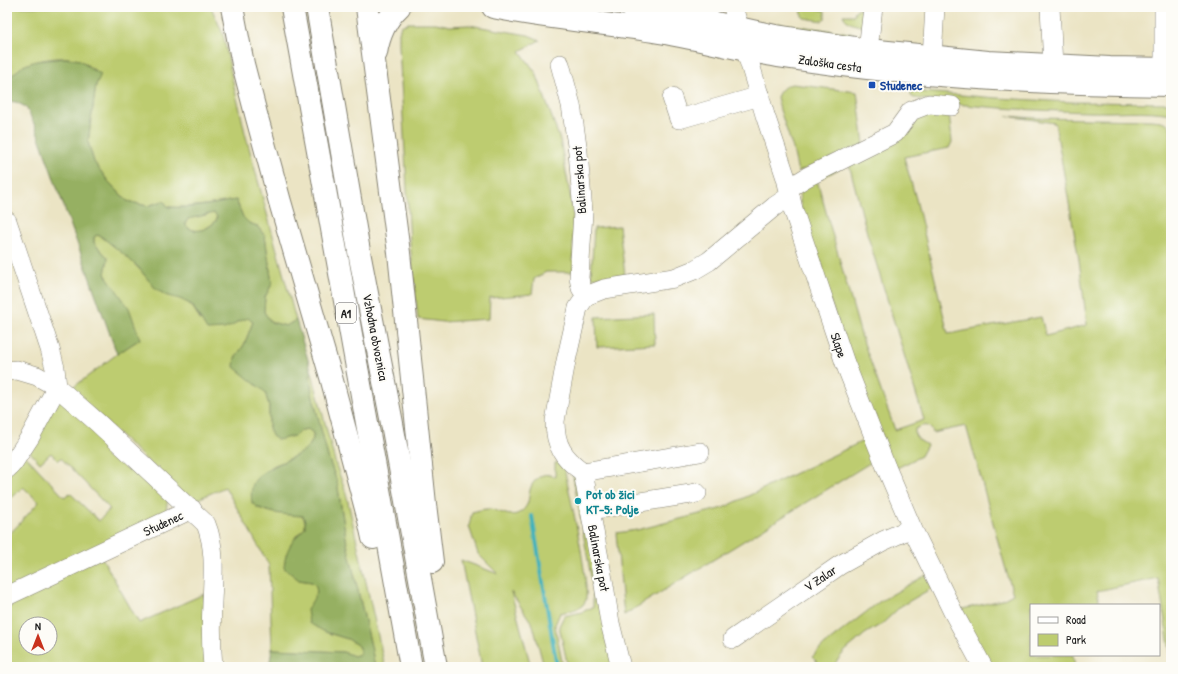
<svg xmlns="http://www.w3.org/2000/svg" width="1178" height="674" font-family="'Patrick Hand',sans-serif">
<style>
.green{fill:#bdcc6f;stroke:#6c7446;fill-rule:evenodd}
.forest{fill:#96b062;stroke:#59663f;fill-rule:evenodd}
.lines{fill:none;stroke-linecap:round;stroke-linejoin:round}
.stream{stroke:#42b2bc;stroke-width:4}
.minor-casing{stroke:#848070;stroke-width:20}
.major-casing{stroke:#848070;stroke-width:24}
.highway-casing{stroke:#848070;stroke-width:24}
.minor{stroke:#fff;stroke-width:19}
.major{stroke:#fff;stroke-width:22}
.highway{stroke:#fff;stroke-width:22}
.transit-dot{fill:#1a4fb4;stroke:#fdfcf7;stroke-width:1.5}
.culture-dot{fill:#0f9aa8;stroke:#fdfcf7;stroke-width:1.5}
.labels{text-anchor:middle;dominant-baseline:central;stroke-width:4;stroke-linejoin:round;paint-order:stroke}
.shield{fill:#fdfcf7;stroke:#605f5e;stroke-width:1}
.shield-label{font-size:12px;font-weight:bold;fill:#1c1c1c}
.street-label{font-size:13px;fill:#1c1c1c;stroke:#fdfcf7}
.transit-label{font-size:13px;font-weight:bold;fill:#164399;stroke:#fdfcf7;text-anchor:start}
.culture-label{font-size:13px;font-weight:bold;fill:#0d838f;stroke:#fdfcf7;text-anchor:start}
</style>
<rect width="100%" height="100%" fill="#fdfcf7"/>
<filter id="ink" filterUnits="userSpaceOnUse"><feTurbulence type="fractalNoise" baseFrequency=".025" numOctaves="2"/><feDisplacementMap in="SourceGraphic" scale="8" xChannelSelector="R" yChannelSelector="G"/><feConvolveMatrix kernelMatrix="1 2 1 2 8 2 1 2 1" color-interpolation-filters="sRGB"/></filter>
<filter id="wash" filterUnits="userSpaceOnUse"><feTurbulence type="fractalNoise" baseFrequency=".012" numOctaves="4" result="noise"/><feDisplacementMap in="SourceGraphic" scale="16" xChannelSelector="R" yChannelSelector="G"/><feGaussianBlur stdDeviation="0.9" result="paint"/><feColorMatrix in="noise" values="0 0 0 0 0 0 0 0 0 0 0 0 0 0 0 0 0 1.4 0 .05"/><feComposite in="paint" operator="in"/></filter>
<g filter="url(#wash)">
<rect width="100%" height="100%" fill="#ebe4c4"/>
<g class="green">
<path d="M 7,7 L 211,7 L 223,34 L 235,91 L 239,106 L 245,133 L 296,320 L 286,326 L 271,322 L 264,312 L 265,297 L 272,284 L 265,236 L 257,226 L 249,223 L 243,217 L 236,200 C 213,204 190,208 168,207 L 163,201 L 147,206 L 127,201 L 108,181 L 94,162 L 88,142 L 96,85 L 100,74 C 94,70 85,63 79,60 C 66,55 37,59 24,66 C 18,69 13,75 7,79 Z"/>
<polygon points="801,7 812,7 825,11 825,19 822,21 804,18 802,16"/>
<path d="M 857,9 L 867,9 L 866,27 C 857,25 847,25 843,15 L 854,15 L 855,11 Z"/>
<polygon points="408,23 436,23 450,26 469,25 528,35 540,40 520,51 536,73 560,140 573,210 573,272 546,272 534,279 532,294 490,298 489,319 443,322 418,319 410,243 399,46 399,32 401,26"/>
<polygon points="778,23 857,34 852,36 779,26"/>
<path d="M 792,84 L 857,92 L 864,144 L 798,172 L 793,149 L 780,110 L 777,97 C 780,90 784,86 792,84 Z"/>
<path d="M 911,91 L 997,98 L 1070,102 L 1171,103 L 1171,114 C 1144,109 1116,113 1088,112 C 1031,110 971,108 914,98 L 911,96 Z"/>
<path d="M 930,110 L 946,110 L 949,112 L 952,142 L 949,148 L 904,157 L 916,199 L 948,334 L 1041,317 L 1046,336 L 1087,325 L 1079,260 L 1055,123 L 1007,116 L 1035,118 L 1149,120 C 1175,121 1170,126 1171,149 L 1171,658 L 1158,578 L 1097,591 L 1100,605 L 1031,605 L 1031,655 L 1073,655 L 1075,667 L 989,667 L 958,610 L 1002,600 L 1013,594 C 996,538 983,482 966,426 L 933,433 C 930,424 924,424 915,429 L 915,435 L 919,440 L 927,445 L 921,456 L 893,470 C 864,400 839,330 817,259 C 811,240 795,204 801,186 L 846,161 L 898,136 L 917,116 ZM 849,164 L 867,233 L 924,420 L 895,430 L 861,335 L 817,180 Z"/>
<path d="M 214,213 L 217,217 L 216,221 C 207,229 196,235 186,226 L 186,221 L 188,219 Z"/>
<polygon points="619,226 625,275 591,278 594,228"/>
<path d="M 97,235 C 107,238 130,259 138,268 C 147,276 153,289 164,294 C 168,297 174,297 179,298 C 192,303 194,309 200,320 L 232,326 L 237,322 L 248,318 L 253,322 L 244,345 L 235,358 L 252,381 L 265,391 L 269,406 L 269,428 L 294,436 L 302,430 L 308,429 L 313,433 C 316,451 284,461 270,467 L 257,508 L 283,514 L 303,516 L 305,521 L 305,528 L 295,537 L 299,580 L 312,582 L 316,586 L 317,593 L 314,600 L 325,632 L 348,639 L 360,647 L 360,654 L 354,656 L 343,652 L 272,649 L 269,565 L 225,487 L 191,502 L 71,389 L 117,354 L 140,339 L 105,274 L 108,258 L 94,243 L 94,237 Z"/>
<polygon points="654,314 655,344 597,347 596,317"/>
<polygon points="312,373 336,465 346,493 385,667 375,667 371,646 347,544 337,482 328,457 312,393 310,376"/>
<polygon points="59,398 171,496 167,503 166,515 7,592 7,537 39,502 23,487 7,503 7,477 24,454 64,497 70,493 99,521 110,509 61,458 58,461 51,453 40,463 27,449"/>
<polygon points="865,440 873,461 624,615 616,533 637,530 723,508"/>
<path d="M 563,462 C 567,483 592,589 585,602 C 581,610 568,611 560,613 L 555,625 L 563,667 L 544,667 L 533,625 L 511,592 L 531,667 L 482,667 L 461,560 L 498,574 L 478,554 L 469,526 L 472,512 C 477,511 482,509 487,509 C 499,508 510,522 523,510 C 534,500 523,487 541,476 C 545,473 551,475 555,477 L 555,463 Z"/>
<polygon points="572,471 580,483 615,667 568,667 559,626 564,616 582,612 593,607 593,588"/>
<path d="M 101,556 L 139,623 L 204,594 L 207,667 L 7,667 L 7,600 ZM 26,624 L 50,624 L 50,648 L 26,648 Z"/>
<polygon points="926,575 932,588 901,606 883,623 865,634 845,651 832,667 822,667 812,657 824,645 879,602"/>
</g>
<path class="forest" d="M 65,58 L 80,60 L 91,69 L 101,74 L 96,85 L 88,142 L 94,162 L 108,181 L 127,201 L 147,206 L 164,201 L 168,207 C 190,209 213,204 236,200 L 243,217 L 249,223 L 257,226 L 265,236 L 272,284 L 265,297 L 264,312 L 271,322 L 286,326 L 296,320 L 312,373 L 310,376 L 312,393 L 328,457 L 337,482 L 347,544 L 371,646 L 375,667 L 269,667 L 272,649 L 343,652 L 354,656 L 360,654 L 360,647 L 348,639 L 325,632 L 309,623 L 307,610 L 317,593 L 316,586 L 312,582 L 299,580 L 284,568 C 285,550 292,540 305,528 L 305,521 L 303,516 C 288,515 264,514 252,503 C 251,497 251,487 254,482 C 265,462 317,457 313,433 L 308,429 L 302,430 L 294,436 L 278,440 L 272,436 L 269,428 L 269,406 L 265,392 L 234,367 L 235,358 L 244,345 L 253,322 L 248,318 L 237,322 L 232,326 L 224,329 L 207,330 L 192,305 L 180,299 L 165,295 L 154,287 L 138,267 L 122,253 L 102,237 L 97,235 L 94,237 L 94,243 L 108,258 L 105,274 L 129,308 L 140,339 L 117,354 L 35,126 L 26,107 L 16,102 L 7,101 L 7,79 L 23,66 L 36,61 ZM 214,213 L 217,217 L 216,221 C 208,229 196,235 186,226 L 186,222 L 188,219 Z"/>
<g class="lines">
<polyline class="stream" points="532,516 557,667"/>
</g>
</g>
<g filter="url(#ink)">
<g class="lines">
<defs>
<g id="minor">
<polyline points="733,7 765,115 786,178 793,209 845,363 886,467 912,528 953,612 983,667"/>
<polyline points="1050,7 1053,66"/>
<polyline points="1164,7 1164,69"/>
<polyline points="868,50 873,7"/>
<polyline points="932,57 935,7"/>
<polyline points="560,64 571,105 578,152 583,212 579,278 581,288 586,296"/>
<polyline points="672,98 679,119 760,96"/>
<polyline points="789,188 807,177 895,133 911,111 929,104 952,106"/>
<polyline points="7,221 50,349 55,368 57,387 30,437 13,463 7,469"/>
<path d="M 7,371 L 17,370 L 37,376 L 57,387 L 98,423 L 206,524 C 216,549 213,576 212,603 C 211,624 211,645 213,667"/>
<polyline points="583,472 700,452"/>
<polyline points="590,510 697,493"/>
<polyline points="7,596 192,509"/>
<polyline points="733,639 840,565 883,541 912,528"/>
<path d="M 621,667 L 610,623 L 604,585 L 583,472 C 563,458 555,445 555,421 L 566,361 L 578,308 L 586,296 L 604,289 L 674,278 L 694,270 L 709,261 L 775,206 L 790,196"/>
</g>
<g id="major">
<path d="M 493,7 C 546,18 599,22 653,31 C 697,38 740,50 784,57 C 912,77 1041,84 1171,85"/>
<polyline points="631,7 702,20 775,36 868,50 988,62 1110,68 1171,69"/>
</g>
<g id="highway">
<polyline points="232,7 243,64 256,114 280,202 331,377 369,520 373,538"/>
<polyline points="292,7 411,667"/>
<polyline points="317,7 360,257 391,418 436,667"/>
<polyline points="367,7 399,253 425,504 432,562"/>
<path d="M 376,53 C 379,35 386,19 399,7"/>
</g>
</defs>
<use href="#minor" class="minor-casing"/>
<use href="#major" class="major-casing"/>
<use href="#highway" class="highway-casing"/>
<use href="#minor" class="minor"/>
<use href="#major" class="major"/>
<use href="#highway" class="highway"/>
</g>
</g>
<rect class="transit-dot" x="868" y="81" width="8" height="8" rx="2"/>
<circle class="culture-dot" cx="578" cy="501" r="4"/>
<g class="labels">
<rect class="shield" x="336" y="303" width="20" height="20" rx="3"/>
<g class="shield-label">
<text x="346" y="313">A1</text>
</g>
<g class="street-label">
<text transform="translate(830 63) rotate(8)">Zaloška cesta</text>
<text transform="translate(579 180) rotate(-94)">Balinarska pot</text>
<text transform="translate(376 337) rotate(79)">Vzhodna obvoznica</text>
<text transform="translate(839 345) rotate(71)">Slape</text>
<text transform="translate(163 523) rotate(-25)">Studenec</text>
<text transform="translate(599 558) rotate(79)">Balinarska pot</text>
<text transform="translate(820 578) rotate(-34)">V Zalar</text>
</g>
<g class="transit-label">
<text x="880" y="85">Studenec</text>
</g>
<g class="culture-label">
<text x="586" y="494">Pot ob žici<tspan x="586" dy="15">KT-5: Polje</tspan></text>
</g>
</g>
<rect width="1178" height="674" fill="none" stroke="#fdfcf7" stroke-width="24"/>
<rect x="1030" y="604" width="130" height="52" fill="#fdfcf7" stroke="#a3a29f"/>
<rect x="1038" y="617" width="20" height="6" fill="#ffffff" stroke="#a3a29f"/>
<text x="1066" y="624" font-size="12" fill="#1c1c1c">Road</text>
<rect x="1038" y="634" width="20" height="12" fill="#bdcc6f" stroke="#a3a29f"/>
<text x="1066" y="644" font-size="12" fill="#1c1c1c">Park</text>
<g transform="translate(38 636)"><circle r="19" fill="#fdfcf7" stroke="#a3a29f"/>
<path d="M0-3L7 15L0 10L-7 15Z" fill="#c8321e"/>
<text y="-6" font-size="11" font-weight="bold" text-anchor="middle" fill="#1c1c1c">N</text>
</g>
</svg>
